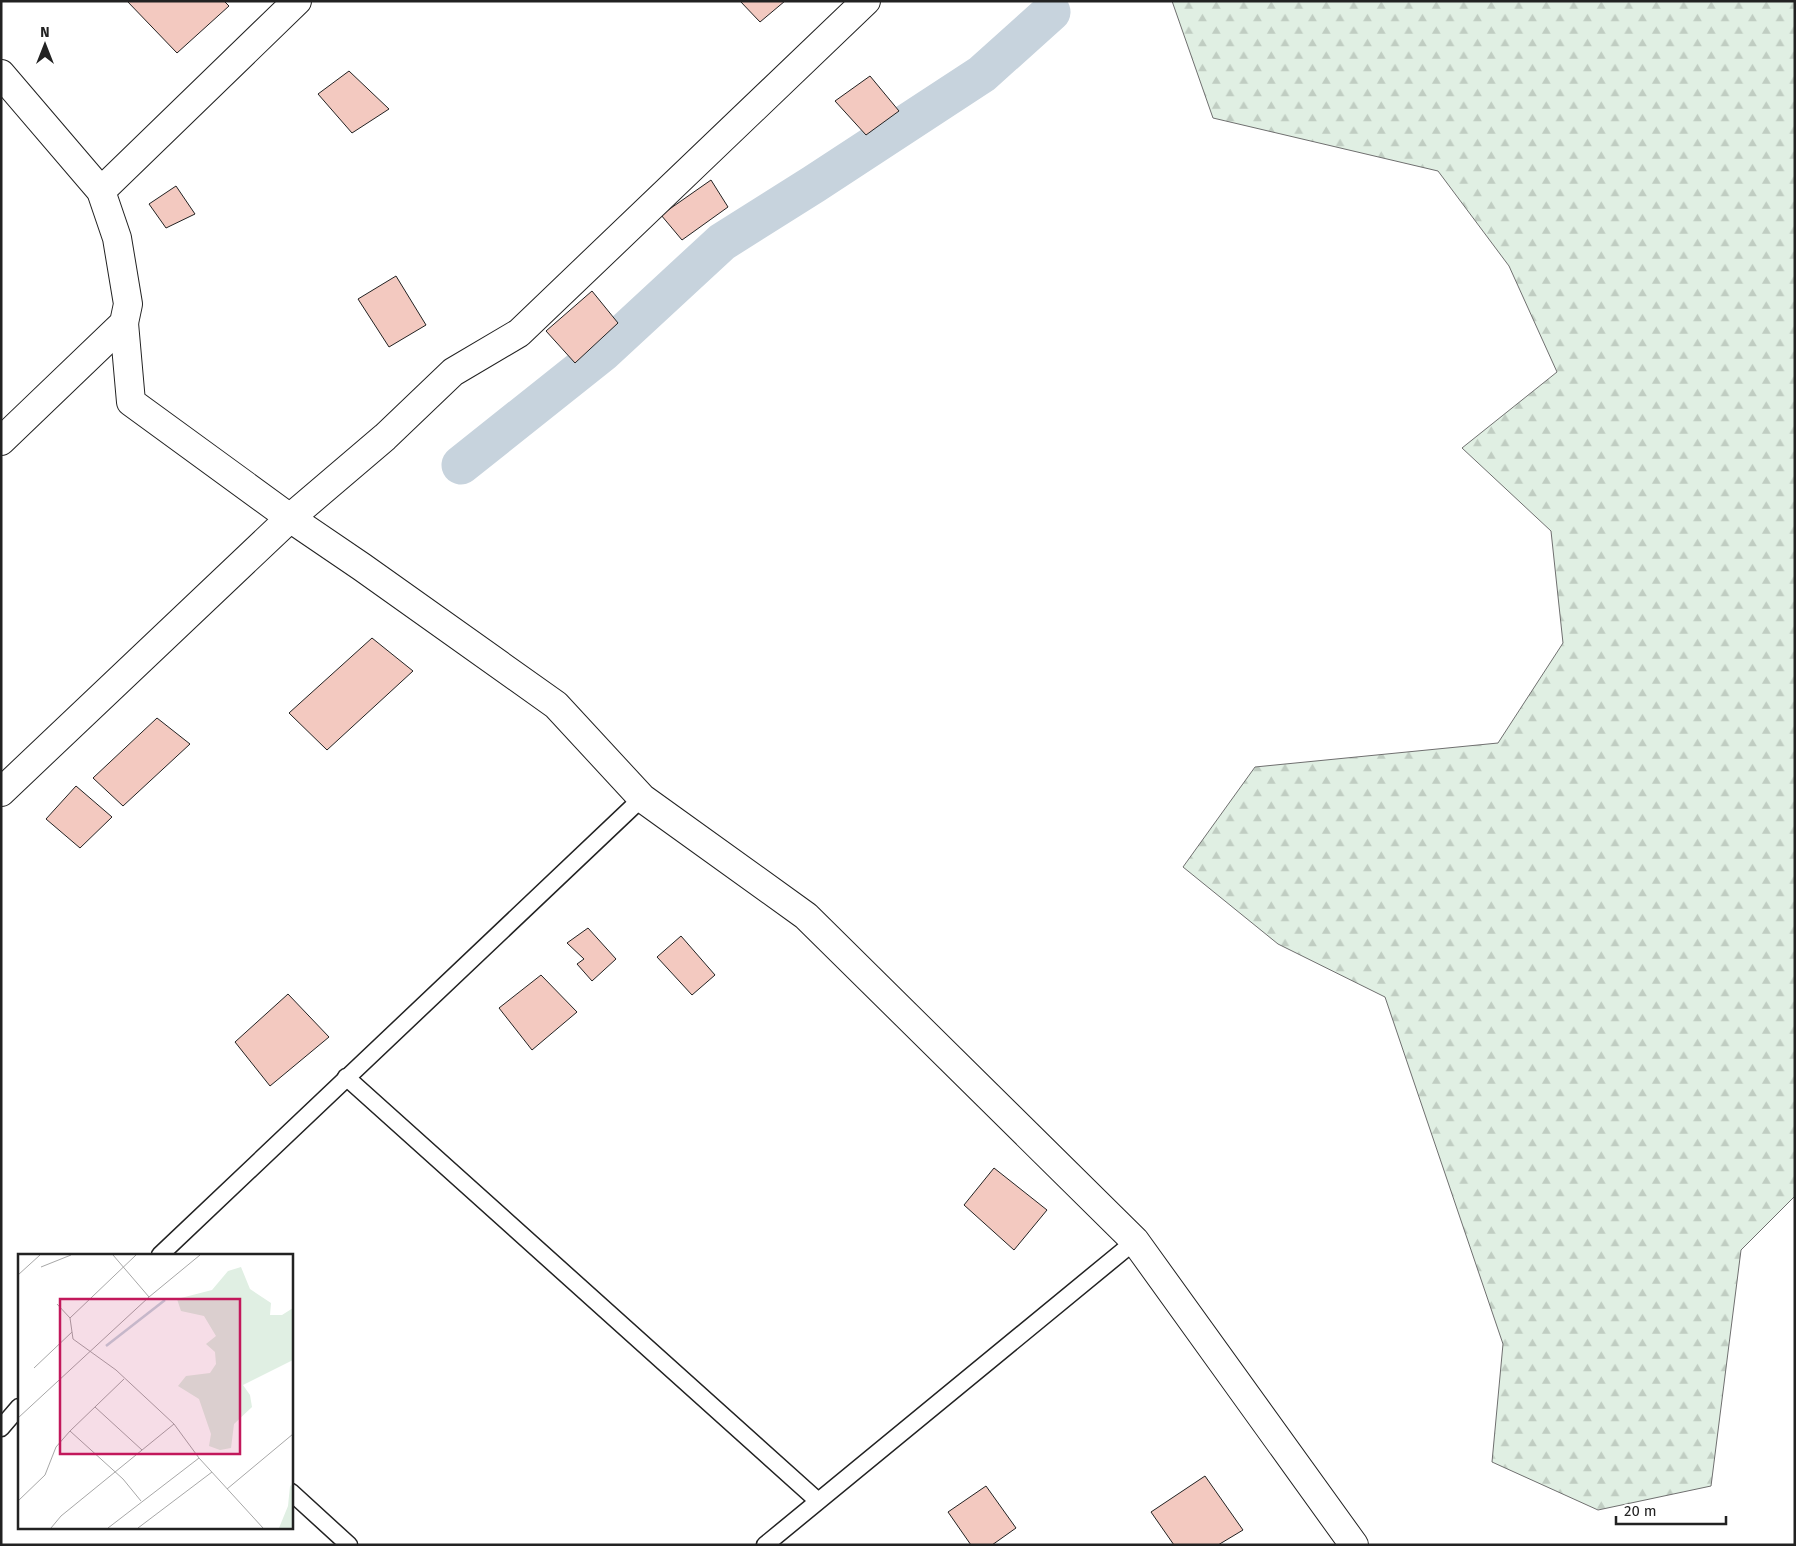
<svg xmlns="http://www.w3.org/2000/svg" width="1796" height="1546" font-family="'Fira Sans',sans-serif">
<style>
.forest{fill:url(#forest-firs);stroke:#6f6f6f}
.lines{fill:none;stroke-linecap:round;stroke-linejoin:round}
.canal{stroke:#c7d3dd;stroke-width:39}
.building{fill:#f3c9c0;stroke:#222}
.service-casing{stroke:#222;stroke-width:19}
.minor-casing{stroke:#222;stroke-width:30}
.service{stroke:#fff;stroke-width:16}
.minor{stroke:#fff;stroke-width:28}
.inset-river{fill:none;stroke:#c7d3dd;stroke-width:2.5}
.inset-road{fill:none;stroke:#a7a7a7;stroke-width:1}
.view{fill:#c2185b;fill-opacity:0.15;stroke:#c2185b;stroke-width:2.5}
.inset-edge{fill:none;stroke:#222;stroke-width:2.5}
</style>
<defs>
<pattern id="forest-firs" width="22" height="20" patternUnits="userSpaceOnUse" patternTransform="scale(1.25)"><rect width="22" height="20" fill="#e0efe3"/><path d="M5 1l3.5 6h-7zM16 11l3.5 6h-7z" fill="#c0cdc2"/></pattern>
</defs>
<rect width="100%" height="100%" fill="#fff"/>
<polygon class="forest" points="1172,1 1795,1 1795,1196 1741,1250 1711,1486 1598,1510 1492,1462 1503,1344 1385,997 1278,944 1183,867 1255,767 1498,743 1563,643 1551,531 1462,448 1557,372 1509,266 1438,171 1213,118"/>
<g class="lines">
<polyline class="canal" points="461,465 603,352 722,242 814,184 982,74 1051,12"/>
</g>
<g class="building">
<polygon points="127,1 224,1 229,6 177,53"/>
<polygon points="740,1 785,1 760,22"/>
<polygon points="349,71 389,109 352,133 318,94"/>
<polygon points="870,76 899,111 866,135 835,101"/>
<polygon points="711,180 728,207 682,240 661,215"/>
<polygon points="176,186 195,214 166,228 149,204"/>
<polygon points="396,276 426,325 389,347 358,299"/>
<polygon points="592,291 618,323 575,363 546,331"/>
<polygon points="372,638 413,671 327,750 289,713"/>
<polygon points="157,718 190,744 123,806 93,778"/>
<polygon points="76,786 112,817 80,848 46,819"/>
<polygon points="588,928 616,959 592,981 577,964 584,959 567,943"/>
<polygon points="681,936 715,975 692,995 657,957"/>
<polygon points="541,975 577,1012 532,1050 499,1008"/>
<polygon points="288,994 329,1037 270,1086 235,1042"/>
<polygon points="994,1168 1047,1210 1014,1250 964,1205"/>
<polygon points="1205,1476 1243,1530 1218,1545 1174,1545 1151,1512"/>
<polygon points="986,1486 1016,1528 992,1545 971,1545 948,1512"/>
</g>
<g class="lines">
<defs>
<g id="service">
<polyline points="346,1077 818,1501"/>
<polyline points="160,1255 642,798"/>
<polyline points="1,1428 19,1407"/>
<polyline points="291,1492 349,1545"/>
<polyline points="765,1545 1135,1241"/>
</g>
<g id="minor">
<polyline points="1,74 101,191 117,238 128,304 124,323 1,441"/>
<polyline points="101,191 297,1"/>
<polyline points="124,323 131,402 290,518 362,567 556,705 642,798 806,916 1135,1241 1354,1545"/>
<polyline points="1,792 290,518 385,437 453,372 519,333 866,1"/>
</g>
</defs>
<use href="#service" class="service-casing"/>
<use href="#minor" class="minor-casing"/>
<use href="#service" class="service"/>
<use href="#minor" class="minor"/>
</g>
<g transform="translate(18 1254)">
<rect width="275" height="275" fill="#fff"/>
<path d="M 223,13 L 232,35 L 253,49 L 252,61 L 264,61 L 275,54 L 275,106 L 225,131 L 232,141 L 234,153 L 216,170 L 213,194 L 202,196 L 191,192 L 193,180 L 181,145 L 160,132 L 168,122 L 192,119 L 198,110 L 197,98 L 188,90 L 198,82 L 186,62 L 163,57 L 159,45 L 194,36 L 210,17 ZM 275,230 L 275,274 L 261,274 L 270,252 L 272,232 Z" fill="#e0efe3"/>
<path class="inset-river" d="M 88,92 L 147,46"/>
<path class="inset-road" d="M 95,1 L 131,43 L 182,1M 23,13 L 53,1M 0,21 L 22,1M 52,64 L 118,1M 54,78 L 55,85 L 98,116 L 156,170 L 181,204 L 245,274M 16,114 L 54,78 L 52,64 L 39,50M 77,153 L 124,196M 0,164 L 131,43M 52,177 L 105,225 L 123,247M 209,235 L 275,180M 0,247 L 27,221 L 38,193 L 52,177 L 106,125M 33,274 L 43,262 L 156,170M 90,274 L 181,204M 120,274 L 194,218"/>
<path class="view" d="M 42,45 L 222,45 L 222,200 L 42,200 Z"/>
<rect width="275" height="275" class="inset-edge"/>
</g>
<rect width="1796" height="1546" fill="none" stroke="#222222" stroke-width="5"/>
<g transform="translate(45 45)" stroke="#ffffff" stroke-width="4" paint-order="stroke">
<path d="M0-4L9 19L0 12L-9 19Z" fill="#222222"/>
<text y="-8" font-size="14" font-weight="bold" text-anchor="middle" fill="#222222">N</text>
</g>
<path d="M1616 1516v8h110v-8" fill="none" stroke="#222222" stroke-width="2.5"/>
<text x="1624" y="1516" font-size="15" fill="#222222" stroke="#ffffff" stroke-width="4" paint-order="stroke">20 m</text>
</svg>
